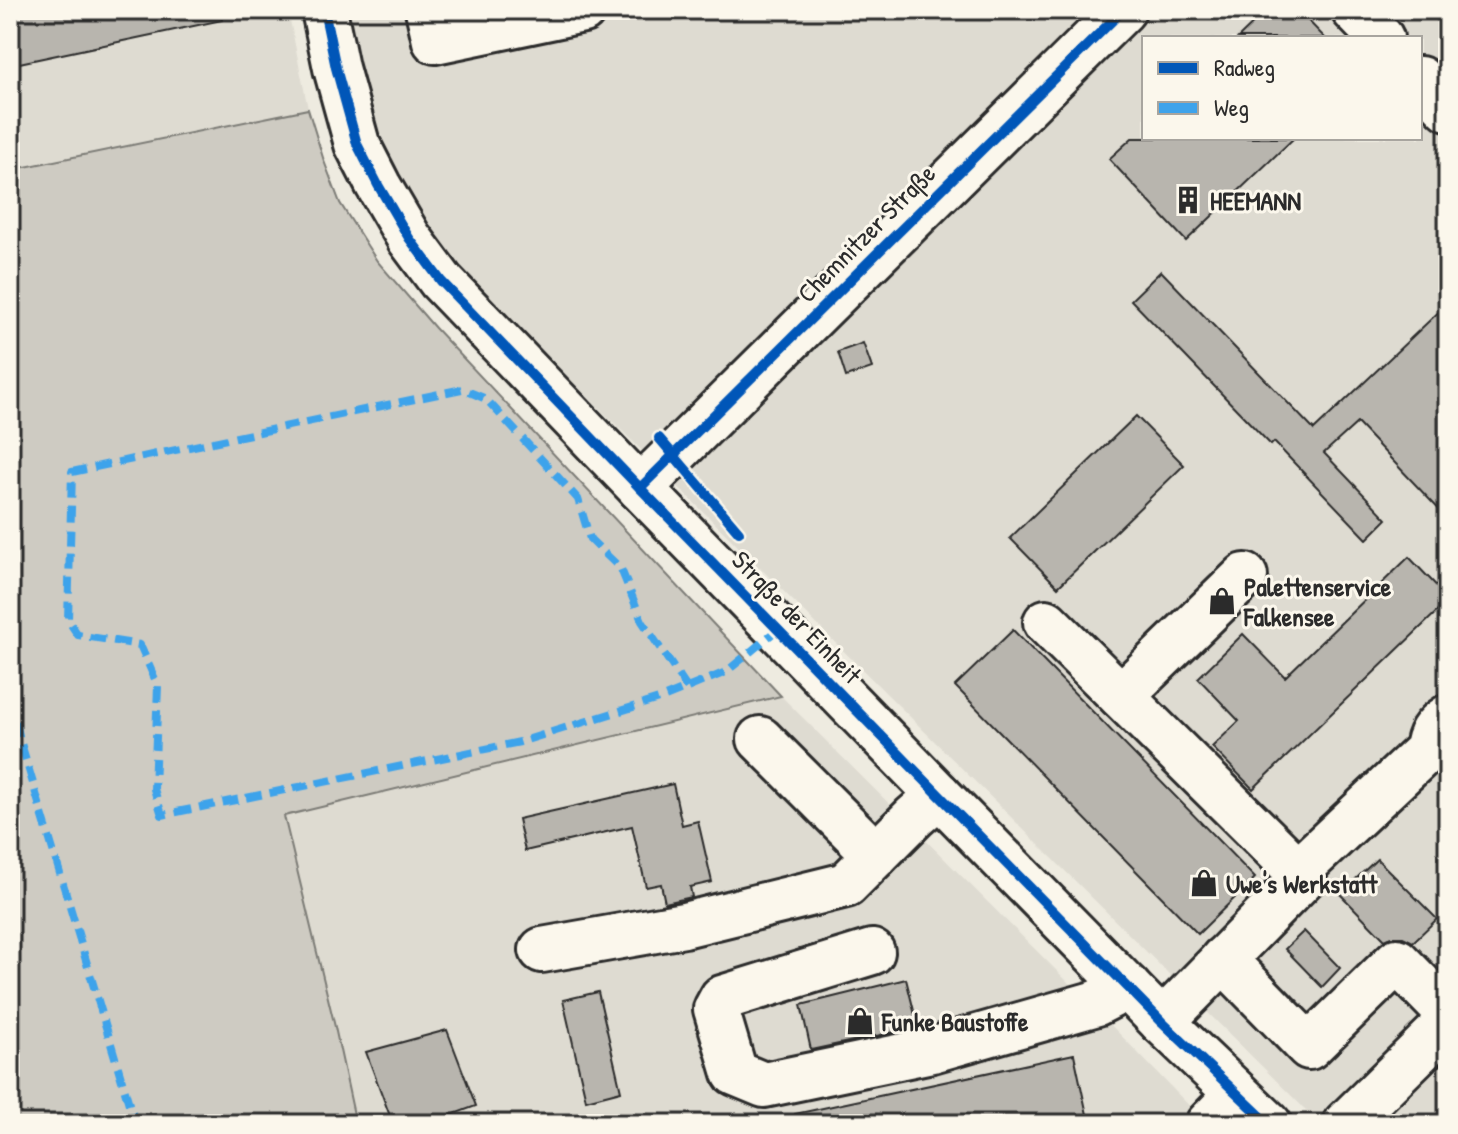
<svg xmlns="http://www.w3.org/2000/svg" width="1458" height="1134" font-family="'Patrick Hand',sans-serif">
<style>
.built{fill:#dedbd1;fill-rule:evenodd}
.green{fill:#cecbc2;stroke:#7c7b76;stroke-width:2}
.building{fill:#b8b5ae;stroke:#2b2b2b;stroke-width:2}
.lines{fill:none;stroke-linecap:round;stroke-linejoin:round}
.minor-casing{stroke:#2b2b2b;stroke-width:50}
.minor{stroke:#fbf7ec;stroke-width:44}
.quiet{stroke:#3ea3eb;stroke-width:8;stroke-dasharray:16 8;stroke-linecap:butt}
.cycleway-casing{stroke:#fbf7ec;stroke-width:15}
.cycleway{stroke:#0057b8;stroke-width:10}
.labels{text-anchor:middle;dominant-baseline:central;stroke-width:6;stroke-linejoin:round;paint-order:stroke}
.poi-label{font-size:26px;font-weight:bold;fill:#2b2b2b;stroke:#fbf7ec;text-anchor:start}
.street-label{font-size:26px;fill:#2b2b2b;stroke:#fbf7ec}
</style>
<rect width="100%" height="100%" fill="#eeebe0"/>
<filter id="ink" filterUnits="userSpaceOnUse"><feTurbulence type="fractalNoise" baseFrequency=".0125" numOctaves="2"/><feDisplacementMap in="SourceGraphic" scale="16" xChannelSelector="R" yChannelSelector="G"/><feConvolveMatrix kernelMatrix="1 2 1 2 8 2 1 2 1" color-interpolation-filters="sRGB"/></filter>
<g filter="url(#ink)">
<g class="built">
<polygon points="10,10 288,10 308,109 10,170"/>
<path d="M 341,10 L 1448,10 L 1448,1124 L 1320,1124 L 478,288 L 456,269 L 423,226 L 374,138 ZM 1144,38 L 1420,38 L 1420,138 L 1144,138 Z"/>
<polygon points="781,696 1106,1020 1207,1124 356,1124 335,1027 284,816"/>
</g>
<polygon class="green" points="308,109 324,161 340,203 377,261 435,328 781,696 284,816 335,1027 356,1124 10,1124 10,170"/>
<g class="building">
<polygon points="10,10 221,10 222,20 10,65"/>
<polygon points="1267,10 1298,10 1325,38 1238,38"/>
<polygon points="1132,138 1294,138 1186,241 1109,159"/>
<polygon points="1161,271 1314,430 1448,303 1448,519 1357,423 1324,453 1387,519 1367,539 1274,442 1271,445 1131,300"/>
<polygon points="863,343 872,368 846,377 838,352"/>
<polygon points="1136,416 1184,465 1058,587 1010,538"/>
<polygon points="1409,557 1448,598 1448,601 1253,789 1212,747 1239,721 1198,678 1243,634 1285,677"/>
<polygon points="1013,630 1255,878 1198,934 955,686"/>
<polygon points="673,784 682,825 698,821 712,882 690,887 692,897 665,903 661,884 646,887 632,826 525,851 518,819"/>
<polygon points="1377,859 1437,919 1413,942 1403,937 1392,937 1385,940 1340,894"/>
<polygon points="1304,931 1340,968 1322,987 1285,949"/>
<polygon points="906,979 918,1027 811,1050 801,1005"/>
<polygon points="598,992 621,1091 586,1100 563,1000"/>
<polygon points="447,1030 476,1106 427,1124 393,1124 366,1052"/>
<polygon points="1074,1054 1089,1124 796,1124 795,1114"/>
</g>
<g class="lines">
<defs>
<g id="minor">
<polyline points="324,10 336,68 357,144 378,185 409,238 441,281 640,488 939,795 1162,1022 1269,1124"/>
<polyline points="428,10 435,41 583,10"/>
<polyline points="1354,10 1381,38"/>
<polyline points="1420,79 1448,108"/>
<polyline points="640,488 1123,10"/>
<polyline points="1046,622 1304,877 1162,1022"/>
<polyline points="1121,696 1245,576"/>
<polyline points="760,739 876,855"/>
<path d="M 1298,871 L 1427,750 C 1428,735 1435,725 1448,717"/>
<polyline points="542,950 684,925 846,885 914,817 939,795"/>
<polyline points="872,952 722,998 716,1009 735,1073 764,1085 932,1050 1097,1003 1128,987"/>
<polyline points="1223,959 1309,1047 1397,961 1448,1013"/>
<polyline points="1208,1124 1237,1094"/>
<polyline points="1345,1124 1448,1023"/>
</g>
</defs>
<use href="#minor" class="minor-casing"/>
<use href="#minor" class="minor"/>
<g class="quiet">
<polyline points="687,688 642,621 621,569 590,539 578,499 486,399 462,389 72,472 68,620 78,635 140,645 158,686 154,789 162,815 520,742 665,697 726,672 778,629"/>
<polyline points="10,698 20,740 135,1124"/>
</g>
<defs>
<g id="cycleway">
<polyline points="324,10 336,68 357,144 378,185 409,238 441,281 640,488 939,795 1162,1022 1269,1124"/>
<polyline points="659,438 739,532"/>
<polyline points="640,488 1123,10"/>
</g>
</defs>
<use href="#cycleway" class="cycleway-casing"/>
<use href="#cycleway" class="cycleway"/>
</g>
</g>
<defs>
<symbol id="building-bare" viewBox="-9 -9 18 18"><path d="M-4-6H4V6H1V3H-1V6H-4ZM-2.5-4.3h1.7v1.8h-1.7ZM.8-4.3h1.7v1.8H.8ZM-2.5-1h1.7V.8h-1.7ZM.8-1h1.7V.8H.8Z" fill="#2b2b2b" stroke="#fbf7ec" stroke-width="2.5" paint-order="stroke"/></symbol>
<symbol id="shop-bare" viewBox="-9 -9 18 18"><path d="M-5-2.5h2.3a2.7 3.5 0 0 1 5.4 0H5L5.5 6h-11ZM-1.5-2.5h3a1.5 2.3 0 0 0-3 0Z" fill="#2b2b2b" stroke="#fbf7ec" stroke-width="2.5" paint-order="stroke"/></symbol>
</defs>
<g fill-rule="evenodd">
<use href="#building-bare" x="1168" y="180" width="40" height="40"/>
<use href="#shop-bare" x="1202" y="581" width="40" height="40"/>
<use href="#shop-bare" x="1184" y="863" width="40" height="40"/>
<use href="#shop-bare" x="840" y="1001" width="40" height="40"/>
</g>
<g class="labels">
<g class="poi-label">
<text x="1210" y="200">HEEMANN</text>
<text x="1244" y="586">Palettenservice<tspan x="1244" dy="30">Falkensee</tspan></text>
<text x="1226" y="883">Uwe's Werkstatt</text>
<text x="882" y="1021">Funke Baustoffe</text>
</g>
<g class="street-label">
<text transform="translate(866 233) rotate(-45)">Chemnitzer Straße</text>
<text transform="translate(797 617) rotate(46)">Straße der Einheit</text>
</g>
</g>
<rect width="1458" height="1134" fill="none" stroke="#fbf7ec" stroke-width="40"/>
<rect x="20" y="20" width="1418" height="1094" fill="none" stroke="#2b2b2b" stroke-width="3" filter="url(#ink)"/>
<rect x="1142" y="36" width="280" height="104" fill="#fbf7ec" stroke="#a8a59f" stroke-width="2"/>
<rect x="1158" y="62" width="40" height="12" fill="#0057b8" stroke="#a8a59f" stroke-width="2"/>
<text x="1214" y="76" font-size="24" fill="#2b2b2b">Radweg</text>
<rect x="1158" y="102" width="40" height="12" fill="#3ea3eb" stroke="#a8a59f" stroke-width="2"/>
<text x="1214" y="116" font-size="24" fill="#2b2b2b">Weg</text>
</svg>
